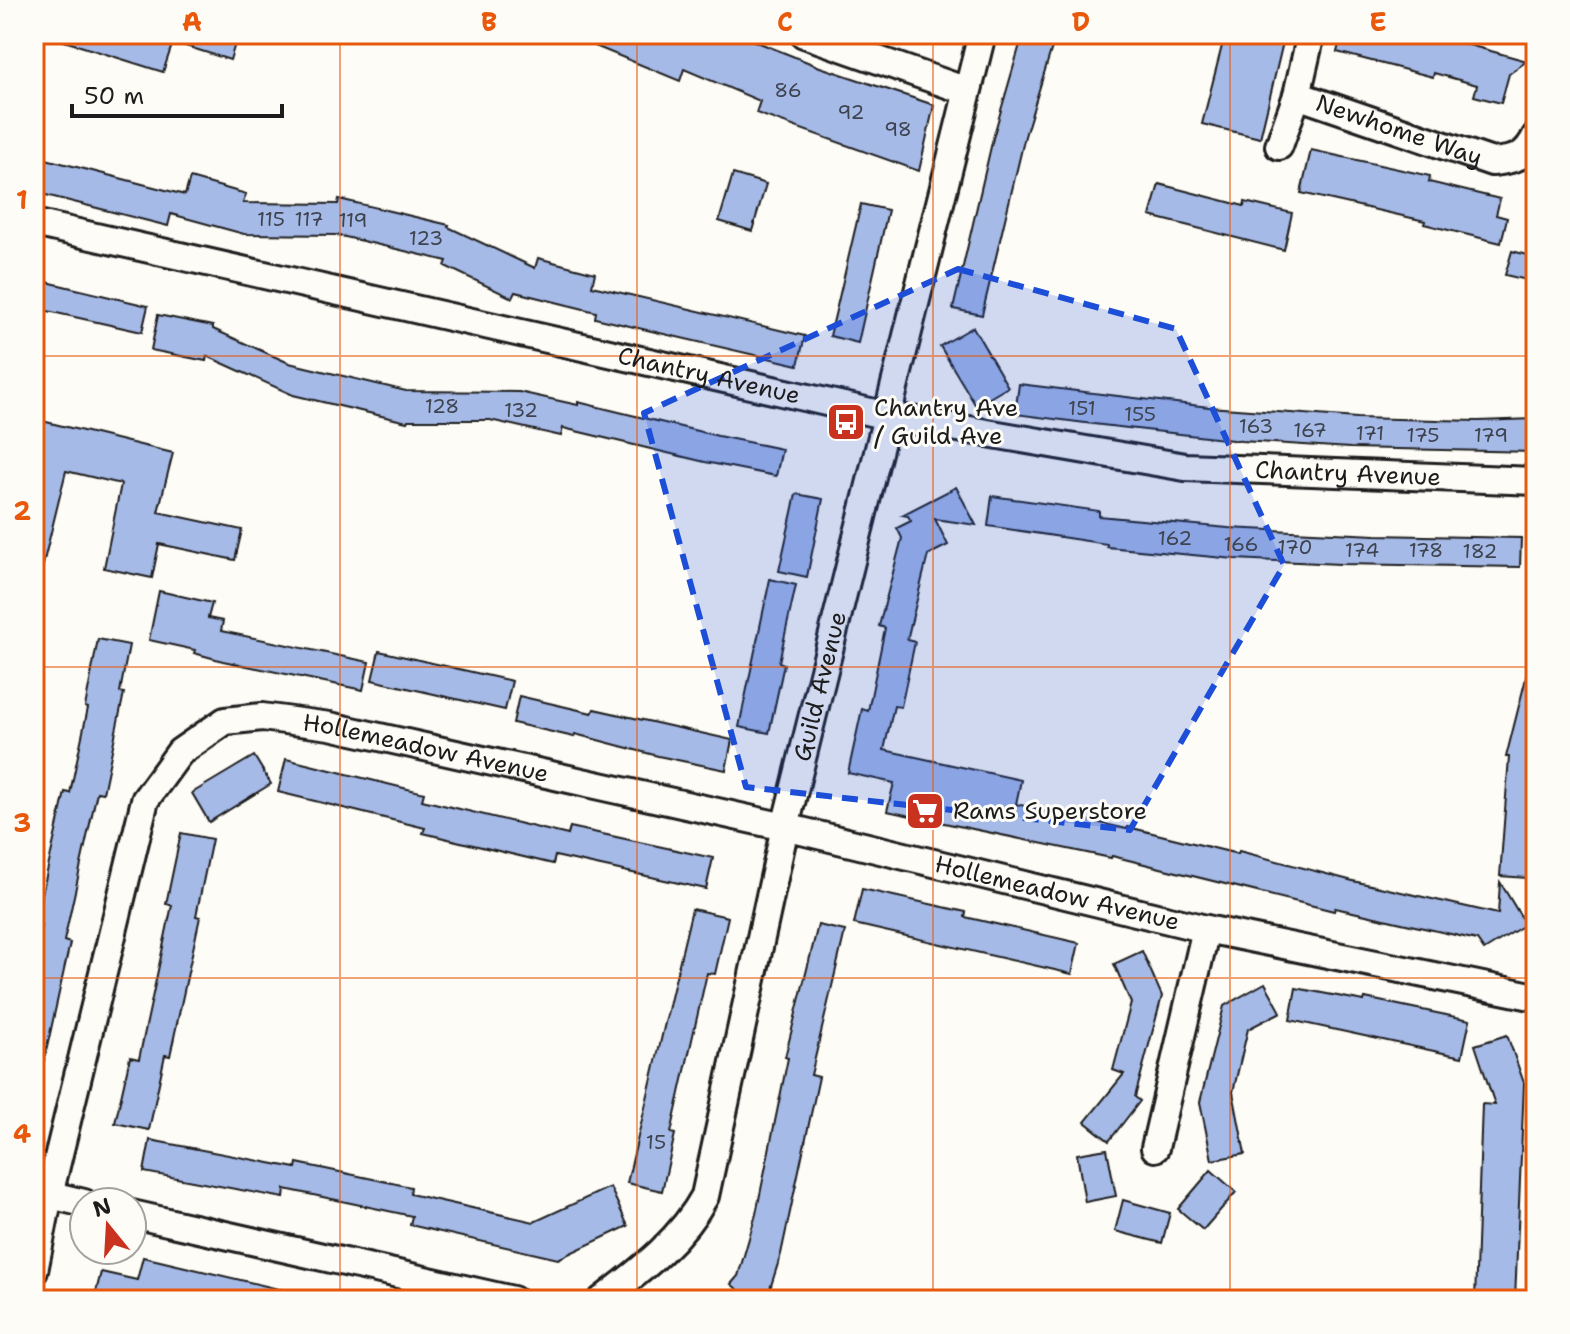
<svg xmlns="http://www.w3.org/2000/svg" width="1570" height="1334" font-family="'Shantell Sans',sans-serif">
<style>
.building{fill:#a6bae8;stroke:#1c1c1c;stroke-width:2}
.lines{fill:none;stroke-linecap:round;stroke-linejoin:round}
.minor-casing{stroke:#1c1c1c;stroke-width:32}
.minor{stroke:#fdfcf7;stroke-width:26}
.marked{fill:#1d4ed8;fill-opacity:0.2;stroke:#1d4ed8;stroke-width:6;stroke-dasharray:16 10;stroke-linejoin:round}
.grid{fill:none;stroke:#e8590c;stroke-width:2;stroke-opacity:0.55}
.labels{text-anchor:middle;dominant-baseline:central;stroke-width:6;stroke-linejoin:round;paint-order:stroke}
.number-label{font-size:20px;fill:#3e444f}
.street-label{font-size:24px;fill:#1c1c1c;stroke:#fdfcf7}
.poi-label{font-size:24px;fill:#1c1c1c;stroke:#fdfcf7;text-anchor:start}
.neatline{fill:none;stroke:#e8590c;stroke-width:3}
.grid-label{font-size:26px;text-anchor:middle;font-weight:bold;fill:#e8590c}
</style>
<rect width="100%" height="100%" fill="#fdfcf7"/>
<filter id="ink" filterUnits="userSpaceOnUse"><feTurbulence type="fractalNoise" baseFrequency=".0125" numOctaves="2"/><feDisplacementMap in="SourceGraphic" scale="16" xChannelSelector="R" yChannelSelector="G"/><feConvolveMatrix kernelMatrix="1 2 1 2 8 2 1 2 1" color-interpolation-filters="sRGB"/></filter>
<g filter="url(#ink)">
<g class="building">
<polygon points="59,34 164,35 238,34 230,60 173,42 163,72 58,39"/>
<polygon points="566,34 679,34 701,42 704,34 737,34 820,67 934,105 919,171 756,113 760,101 684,69 680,81"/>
<polygon points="1023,34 1056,34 1025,136 982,315 953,309 993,138"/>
<polygon points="1225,34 1285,34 1260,138 1202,124"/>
<polygon points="1342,34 1429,34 1527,61 1509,74 1501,103 1474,96 1477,85 1434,73 1433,77 1337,52"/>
<polygon points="1311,150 1430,176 1429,182 1500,199 1496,215 1507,218 1501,243 1424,224 1425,221 1301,193"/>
<polygon points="42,158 185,195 190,178 246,194 243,203 338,204 339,199 449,225 448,227 535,268 538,258 595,273 592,286 805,336 798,365 595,318 596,312 515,292 512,298 445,266 447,261 337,235 244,234 171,214 168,226 34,192"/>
<polygon points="733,174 766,184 752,231 719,221"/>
<polygon points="1159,184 1244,206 1245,202 1292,213 1284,250 1150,216"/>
<polygon points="861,204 888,210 858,343 830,336"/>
<polygon points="1512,251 1536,257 1536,282 1505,275"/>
<polygon points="34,279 148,306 142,332 34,308"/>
<polygon points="158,315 213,326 213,329 289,363 406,391 519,392 578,405 578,402 718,436 782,449 776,476 705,462 563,428 561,436 490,420 408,420 407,422 293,395 207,356 206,361 151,350"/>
<polygon points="973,327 1008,387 976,406 940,346"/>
<polygon points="1019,384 1209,407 1357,418 1478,421 1536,419 1536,452 1350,448 1241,441 1093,424 1015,414"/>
<polygon points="34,419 173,453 158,512 242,530 235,560 159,544 152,578 104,568 121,484 66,471 42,569 34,568"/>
<polygon points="956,487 976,525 935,519 948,545 928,555 907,640 915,642 901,707 894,706 884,750 1021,780 1016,804 1127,829 1128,827 1238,854 1239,851 1353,881 1498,914 1500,882 1523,920 1531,921 1484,950 1477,940 1335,908 1334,911 1112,856 1111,858 887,811 894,783 848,773 862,709 868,711 885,628 879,626 902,538 897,528 911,521 908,516 902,515"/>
<polygon points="796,494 823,499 807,577 779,571"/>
<polygon points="992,496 1099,511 1099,516 1228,528 1376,535 1521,538 1520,567 1340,564 1235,559 1107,547 1107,544 988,526"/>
<polygon points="770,579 796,585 779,662 784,664 769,733 739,727"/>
<polygon points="159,591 212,603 208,618 223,621 221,631 369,662 363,690 223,661 194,653 195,650 149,640"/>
<polygon points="98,639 129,645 120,692 124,693 103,793 97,792 64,941 70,943 44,1061 34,1060 34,961 41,926 35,925 65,792 70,793 88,708 85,707"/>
<polygon points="379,651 512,681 505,710 372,680"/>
<polygon points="1528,670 1536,671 1536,758 1527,878 1500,876 1509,757 1506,757"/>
<polygon points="519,696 592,713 594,709 732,740 726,770 658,756 575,734 574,737 513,723"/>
<polygon points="254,756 271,784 209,822 192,793"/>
<polygon points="286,759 424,793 422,800 568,835 570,827 713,858 706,889 555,856 553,864 423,833 425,828 278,792"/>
<polygon points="181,833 212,839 196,916 200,917 170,1056 165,1055 149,1130 115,1123 130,1057 139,1059 172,905 166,904"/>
<polygon points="862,889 966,912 965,917 1079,943 1072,974 854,924"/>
<polygon points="692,909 728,917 715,974 707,973 671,1133 675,1134 662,1191 627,1183"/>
<polygon points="818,925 845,931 811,1075 819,1077 781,1254 770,1289 760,1300 750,1300 731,1284 738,1276 756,1214 788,1058 785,1057"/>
<polygon points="1142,951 1162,996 1135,1097 1140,1101 1109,1141 1085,1122 1124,1074 1113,1070 1131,1003 1114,964"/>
<polygon points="1265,983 1281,1012 1248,1029 1233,1092 1245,1154 1212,1160 1200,1102 1224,1006"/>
<polygon points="1296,988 1364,1001 1365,998 1470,1020 1462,1057 1290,1020"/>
<polygon points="1507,1035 1524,1083 1515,1300 1475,1300 1482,1104 1495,1105 1475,1045"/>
<polygon points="150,1140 296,1168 297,1163 411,1187 410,1194 534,1222 610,1187 628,1226 558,1259 410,1225 412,1216 285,1189 284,1198 144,1172"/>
<polygon points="1107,1149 1116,1196 1085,1202 1077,1154"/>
<polygon points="1211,1170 1236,1192 1203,1230 1178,1209"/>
<polygon points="1123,1200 1170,1213 1162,1243 1115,1231"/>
<polygon points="143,1257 287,1291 286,1300 94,1300 101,1272 137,1280"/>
</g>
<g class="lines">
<defs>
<g id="minor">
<polyline points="804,34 967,91"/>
<path id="s1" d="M 1297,95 L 1492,162 C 1515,160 1526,157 1536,136"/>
<polyline points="1279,146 1297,95 1311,34"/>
<path id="s2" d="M 34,223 L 888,416 L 1185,467 L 1536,481"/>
<polyline points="1155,1148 1206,929"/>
<polyline points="34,1191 84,1203"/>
<polyline points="132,1214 513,1300"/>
<path id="s3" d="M 34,1271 L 49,1195 L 145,800 L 180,752 L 225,721 L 262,717 L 330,726 L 785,827 L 1206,929 L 1536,997"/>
<path id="s4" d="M 602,1300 C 641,1270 681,1240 705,1196 L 785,827 L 982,34"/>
</g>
</defs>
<use href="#minor" class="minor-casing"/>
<use href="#minor" class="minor"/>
</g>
</g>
<path class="marked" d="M 958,269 L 1176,329 L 1284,565 L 1130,830 L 746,787 L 644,413 Z"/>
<path class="grid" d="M 340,34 L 340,1300M 637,34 L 637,1300M 933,34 L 933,1300M 1230,34 L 1230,1300M 34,356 L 1536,356M 34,667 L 1536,667M 34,978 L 1536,978"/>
<defs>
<symbol id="bus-square" viewBox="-11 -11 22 22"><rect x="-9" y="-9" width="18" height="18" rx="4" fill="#c8321e" stroke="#fdfcf7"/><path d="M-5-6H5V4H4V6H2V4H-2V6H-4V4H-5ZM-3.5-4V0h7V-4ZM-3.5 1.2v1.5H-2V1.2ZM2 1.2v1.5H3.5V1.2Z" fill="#fff"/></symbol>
<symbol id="supermarket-square" viewBox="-11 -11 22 22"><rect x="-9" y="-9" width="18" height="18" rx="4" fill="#c8321e" stroke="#fdfcf7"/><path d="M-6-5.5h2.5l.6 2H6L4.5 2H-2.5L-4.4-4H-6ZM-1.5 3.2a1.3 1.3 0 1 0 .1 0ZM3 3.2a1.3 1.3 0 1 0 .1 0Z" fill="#fff"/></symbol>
</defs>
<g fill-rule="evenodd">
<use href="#bus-square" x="824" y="400" width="44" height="44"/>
<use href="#supermarket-square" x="903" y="789" width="44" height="44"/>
</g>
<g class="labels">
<g class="number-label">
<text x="788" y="90">86</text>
<text x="851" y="112">92</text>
<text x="898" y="129">98</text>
<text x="271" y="219">115</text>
<text x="309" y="219">117</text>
<text x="353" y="220">119</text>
<text x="426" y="238">123</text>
<text x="442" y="406">128</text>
<text x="1082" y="408">151</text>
<text x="521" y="410">132</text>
<text x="1140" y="414">155</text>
<text x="1256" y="426">163</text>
<text x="1310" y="430">167</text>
<text x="1370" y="433">171</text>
<text x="1423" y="435">175</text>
<text x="1491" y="435">179</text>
<text x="1175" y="538">162</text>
<text x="1241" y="544">166</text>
<text x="1295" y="547">170</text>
<text x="1362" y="550">174</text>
<text x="1426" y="550">178</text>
<text x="1480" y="551">182</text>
<text x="656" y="1142">15</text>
</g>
<g class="street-label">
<text stroke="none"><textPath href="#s1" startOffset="108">Newhome Way</textPath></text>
<text stroke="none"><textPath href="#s2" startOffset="692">Chantry Avenue</textPath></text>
<text stroke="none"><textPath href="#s2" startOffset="1340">Chantry Avenue</textPath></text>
<text stroke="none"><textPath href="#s4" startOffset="670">Guild Avenue</textPath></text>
<text stroke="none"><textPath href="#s3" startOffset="802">Hollemeadow Avenue</textPath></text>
<text stroke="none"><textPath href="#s3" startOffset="1450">Hollemeadow Avenue</textPath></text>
</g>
<g class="poi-label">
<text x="874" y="408">Chantry Ave<tspan x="874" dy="28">/ Guild Ave</tspan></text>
<text x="953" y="811">Rams Superstore</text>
</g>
</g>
<rect width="1570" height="1334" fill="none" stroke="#fdfcf7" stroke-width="88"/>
<g transform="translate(108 1226) rotate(342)"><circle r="38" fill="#fdfcf7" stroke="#a3a29f" stroke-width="2"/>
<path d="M0-6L14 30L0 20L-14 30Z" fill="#c8321e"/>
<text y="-12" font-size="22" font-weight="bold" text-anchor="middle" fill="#1c1c1c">N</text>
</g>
<path d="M72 104v12h210v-12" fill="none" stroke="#1c1c1c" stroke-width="4"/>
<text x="84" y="104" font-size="24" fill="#1c1c1c" stroke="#fdfcf7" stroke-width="6" paint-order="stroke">50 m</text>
<rect x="44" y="44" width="1482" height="1246" class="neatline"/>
<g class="grid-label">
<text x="192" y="31">A</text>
<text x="489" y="31">B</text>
<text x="785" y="31">C</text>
<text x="1081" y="31">D</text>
<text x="1378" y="31">E</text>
<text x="22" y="209">1</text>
<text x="22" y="520">2</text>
<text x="22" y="832">3</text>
<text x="22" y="1143">4</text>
</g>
</svg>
